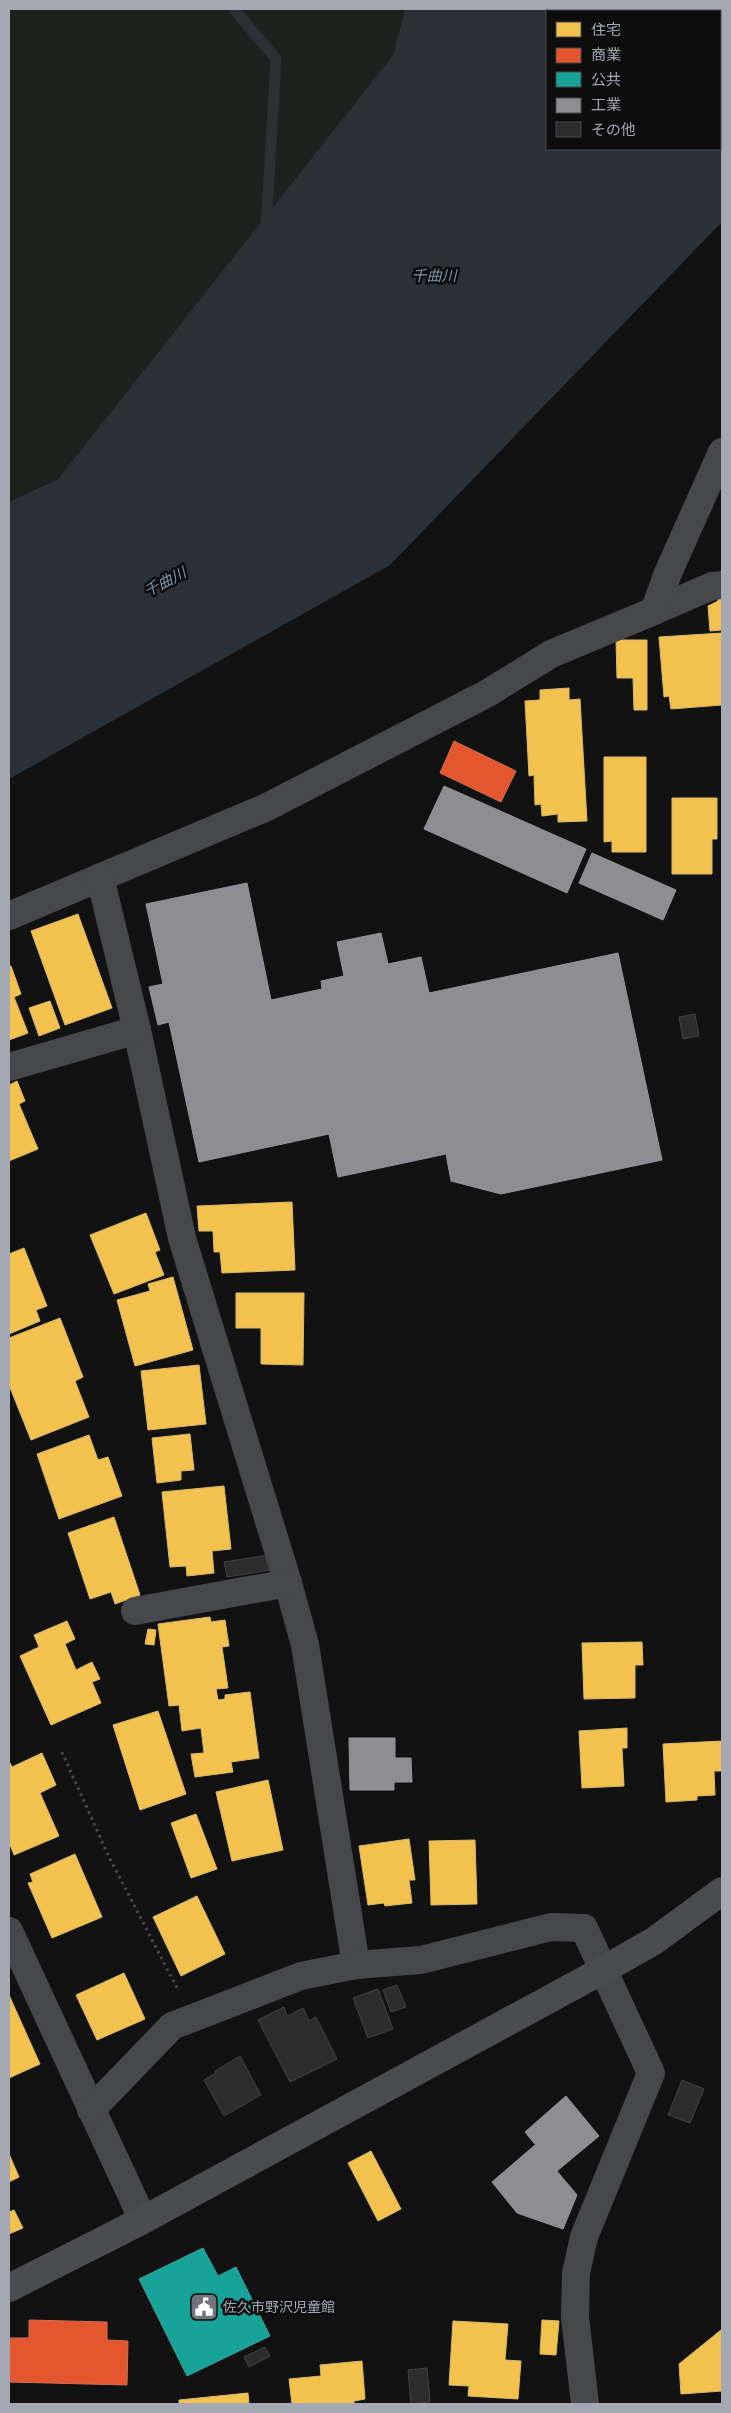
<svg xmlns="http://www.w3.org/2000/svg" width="731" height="2413" font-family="'Roboto Condensed','Noto Sans JP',sans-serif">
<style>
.green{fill:#1c221d}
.water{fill:#2a3137;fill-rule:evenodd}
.homes{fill:#f2c14e;stroke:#dbba6c}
.shops{fill:#e4572e;stroke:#d16f56}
.public{fill:#17a398;stroke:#41a4a0}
.industry{fill:#8d8d92;stroke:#94959c}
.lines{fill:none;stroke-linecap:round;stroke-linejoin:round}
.stream{stroke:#2a3137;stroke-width:11}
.building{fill:#2d2d2e;stroke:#424346}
.path{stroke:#48494d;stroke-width:3;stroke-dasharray:2.5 4;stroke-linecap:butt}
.street{stroke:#47484b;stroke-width:28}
.secondary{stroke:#4b4c4f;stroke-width:28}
.labels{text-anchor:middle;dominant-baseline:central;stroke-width:5;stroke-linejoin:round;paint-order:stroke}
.poi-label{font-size:14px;fill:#a4a8b3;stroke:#0d0d0e;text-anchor:start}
.water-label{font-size:15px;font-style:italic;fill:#7c95ad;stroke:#0d0d0e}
</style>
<rect width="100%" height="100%" fill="#121213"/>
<polygon class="green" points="9,9 405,9 393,55 58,479 9,502"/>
<path class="water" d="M 405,9 L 722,9 L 722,222 L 390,565 L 9,779 L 9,502 L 58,479 L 393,55 ZM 547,11 L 720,11 L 720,149 L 547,149 Z"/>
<g class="homes">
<polygon points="718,596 722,596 722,630 710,631 708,606 718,601"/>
<polygon points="722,633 722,705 671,709 669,696 664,697 659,637"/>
<polygon points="616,640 647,640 647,710 634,710 633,678 617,678"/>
<polygon points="569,688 569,700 580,699 587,821 558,822 558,814 542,816 541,804 535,805 534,775 529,776 525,701 540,700 540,690"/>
<polygon points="604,757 646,757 646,852 612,852 612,841 604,842"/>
<polygon points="672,798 717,798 717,839 712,839 712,874 672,874"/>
<polygon points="78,914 112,1008 65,1025 31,931"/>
<polygon points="9,966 11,966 21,994 14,997 28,1033 9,1040"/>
<polygon points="50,1001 60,1028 39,1036 29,1008"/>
<polygon points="17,1081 25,1101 19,1104 38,1149 9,1161 9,1085"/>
<polygon points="292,1202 295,1270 222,1273 220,1252 214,1252 213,1231 199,1231 197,1206"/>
<polygon points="146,1213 160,1250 155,1252 164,1275 114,1294 90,1235"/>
<polygon points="24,1248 47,1306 36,1310 40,1321 9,1334 9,1254"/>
<polygon points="173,1277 193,1350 135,1366 117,1300 150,1291 148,1284"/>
<polygon points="236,1293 304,1293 303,1365 261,1364 261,1328 236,1328"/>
<polygon points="60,1318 83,1377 75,1381 89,1417 31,1440 9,1385 9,1338"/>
<polygon points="199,1365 206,1424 148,1430 141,1371"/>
<polygon points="190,1434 194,1470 181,1471 181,1480 157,1483 152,1438"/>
<polygon points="89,1435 98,1460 108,1457 122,1496 59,1519 37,1454"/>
<polygon points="224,1486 231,1549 212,1551 214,1573 187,1576 186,1566 170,1567 162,1492"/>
<polygon points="114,1517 140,1595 115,1604 111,1592 90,1599 68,1533"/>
<polygon points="210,1617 211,1622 225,1620 229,1646 222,1647 228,1688 216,1689 218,1700 225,1699 225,1695 250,1692 259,1758 231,1762 233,1772 195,1777 191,1754 204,1753 201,1728 182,1731 179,1705 169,1706 158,1624"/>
<polygon points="67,1621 75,1639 65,1644 76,1670 92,1662 100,1679 92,1682 101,1703 51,1725 20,1656 39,1647 34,1635"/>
<polygon points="148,1629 156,1630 154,1645 145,1644"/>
<polygon points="642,1642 643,1665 635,1665 635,1698 584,1699 582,1643"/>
<polygon points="158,1711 186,1794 140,1810 113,1725"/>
<polygon points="627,1728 627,1748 622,1748 624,1786 582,1788 579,1731"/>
<polygon points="722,1741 722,1771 714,1771 715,1795 697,1796 697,1800 666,1802 663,1744"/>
<polygon points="42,1753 56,1785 40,1793 59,1836 14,1855 9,1842 9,1761 12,1767"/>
<polygon points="268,1780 283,1850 232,1861 216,1792"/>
<polygon points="196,1814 217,1869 191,1878 171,1823"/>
<polygon points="409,1839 415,1880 409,1880 412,1903 385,1906 384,1903 368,1905 359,1846"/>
<polygon points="475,1840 477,1904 431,1905 429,1841"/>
<polygon points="75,1854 102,1917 52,1938 28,1883 33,1882 30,1874"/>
<polygon points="197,1896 225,1954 181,1976 153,1917"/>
<polygon points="124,1973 145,2019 97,2040 76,1995"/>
<polygon points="9,1995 40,2064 9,2078"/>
<polygon points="371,2151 401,2209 378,2221 348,2163"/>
<polygon points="9,2154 19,2177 9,2182"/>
<polygon points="14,2210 23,2228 9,2234 9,2212"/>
<polygon points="542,2320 559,2321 556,2355 540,2354"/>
<polygon points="453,2321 508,2324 505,2360 521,2361 518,2399 468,2396 469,2386 449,2385"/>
<polygon points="721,2330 722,2391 681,2394 679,2364"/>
<polygon points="362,2361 365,2399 354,2401 354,2404 292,2404 289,2379 321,2376 320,2365"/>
<polygon points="248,2393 249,2404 179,2404 179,2400"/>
</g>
<g class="shops">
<polygon points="454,741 516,771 501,802 440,773"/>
<polygon points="29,2320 107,2322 107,2340 128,2341 127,2385 9,2382 9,2338 29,2338"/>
</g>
<polygon class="public" points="203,2248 218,2276 236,2267 270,2336 187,2376 139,2279"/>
<g class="industry">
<polygon points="444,786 586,849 567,893 424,829"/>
<polygon points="592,853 676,890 663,920 579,883"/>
<polygon points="247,883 271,1000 322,989 321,981 344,976 337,942 381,933 388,964 421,957 429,993 618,953 662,1160 501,1194 451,1181 446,1154 338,1177 329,1134 199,1162 169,1022 158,1025 149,987 163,984 146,904"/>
<polygon points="349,1738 395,1738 395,1758 411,1758 412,1782 394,1782 394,1790 350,1790"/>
<polygon points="566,2096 599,2136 557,2171 525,2132"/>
<polygon points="535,2145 577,2195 563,2229 517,2213 492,2182"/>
</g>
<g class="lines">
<polyline class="stream" points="234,9 276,59 266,229"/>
</g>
<g class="building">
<polygon points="695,1014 699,1036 683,1039 679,1017"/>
<polygon points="269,1555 271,1570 227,1577 224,1562"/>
<polygon points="397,1985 406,2007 391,2012 383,1990"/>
<polygon points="378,1989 393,2029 368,2038 353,1998"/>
<polygon points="284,2007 287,2016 303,2008 309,2021 316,2017 337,2059 290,2082 258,2020"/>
<polygon points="240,2056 261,2095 224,2116 204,2080 216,2073 215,2071"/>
<polygon points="682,2080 704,2089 690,2123 668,2115"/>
<polygon points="265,2347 270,2356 249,2367 244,2357"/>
<polygon points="427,2368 430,2402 411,2404 408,2370"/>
</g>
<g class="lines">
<polyline class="path" points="62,1752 108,1855 177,1988"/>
<g class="street">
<polyline points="654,611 712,586 722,585"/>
<polyline points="9,916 267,807 488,693 551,654 654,611 668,573 722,452"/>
<polyline points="137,1030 182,1238 288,1583 305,1645 356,1965"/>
<polyline points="9,1067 137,1030 100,877"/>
<polyline points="135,1611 288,1583"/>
<polyline points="9,1931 143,2220"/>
<polyline points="91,2110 172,2026 301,1976 356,1965 421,1960 551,1927 584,1928 651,2073 584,2237 576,2273 575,2317 585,2404"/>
</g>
<polyline class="secondary" points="9,2288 143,2220 603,1970 654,1941 722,1891"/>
</g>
<defs>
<symbol id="civic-square" viewBox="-11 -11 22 22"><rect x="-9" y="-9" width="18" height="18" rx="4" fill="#71747b" stroke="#0d0d0e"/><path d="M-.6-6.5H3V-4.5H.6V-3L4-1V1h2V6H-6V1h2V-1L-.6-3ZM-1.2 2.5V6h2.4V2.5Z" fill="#fff"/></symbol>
</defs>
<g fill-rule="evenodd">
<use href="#civic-square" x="188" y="2291" width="32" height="32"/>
</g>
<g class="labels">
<g class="poi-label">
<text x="223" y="2307">佐久市野沢児童館</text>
</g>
<g class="water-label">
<text x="434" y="276">千曲川</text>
<text transform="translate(165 582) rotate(-28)">千曲川</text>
</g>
</g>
<rect width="731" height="2413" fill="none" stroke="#a4a8b3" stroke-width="20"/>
<rect x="546" y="10" width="175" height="140" fill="#0d0d0e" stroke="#494b50"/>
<rect x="556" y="22" width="25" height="15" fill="#f2c14e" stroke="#494b50"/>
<text x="591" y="35" font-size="15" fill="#a4a8b3">住宅</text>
<rect x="556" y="48" width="25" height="15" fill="#e4572e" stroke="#494b50"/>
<text x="591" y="60" font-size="15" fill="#a4a8b3">商業</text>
<rect x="556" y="72" width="25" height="15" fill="#17a398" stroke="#494b50"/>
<text x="591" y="85" font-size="15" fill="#a4a8b3">公共</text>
<rect x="556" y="98" width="25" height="15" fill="#8d8d92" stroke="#494b50"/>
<text x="591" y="110" font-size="15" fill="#a4a8b3">工業</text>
<rect x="556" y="122" width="25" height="15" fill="#2d2d2e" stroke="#494b50"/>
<text x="591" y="135" font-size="15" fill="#a4a8b3">その他</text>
</svg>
